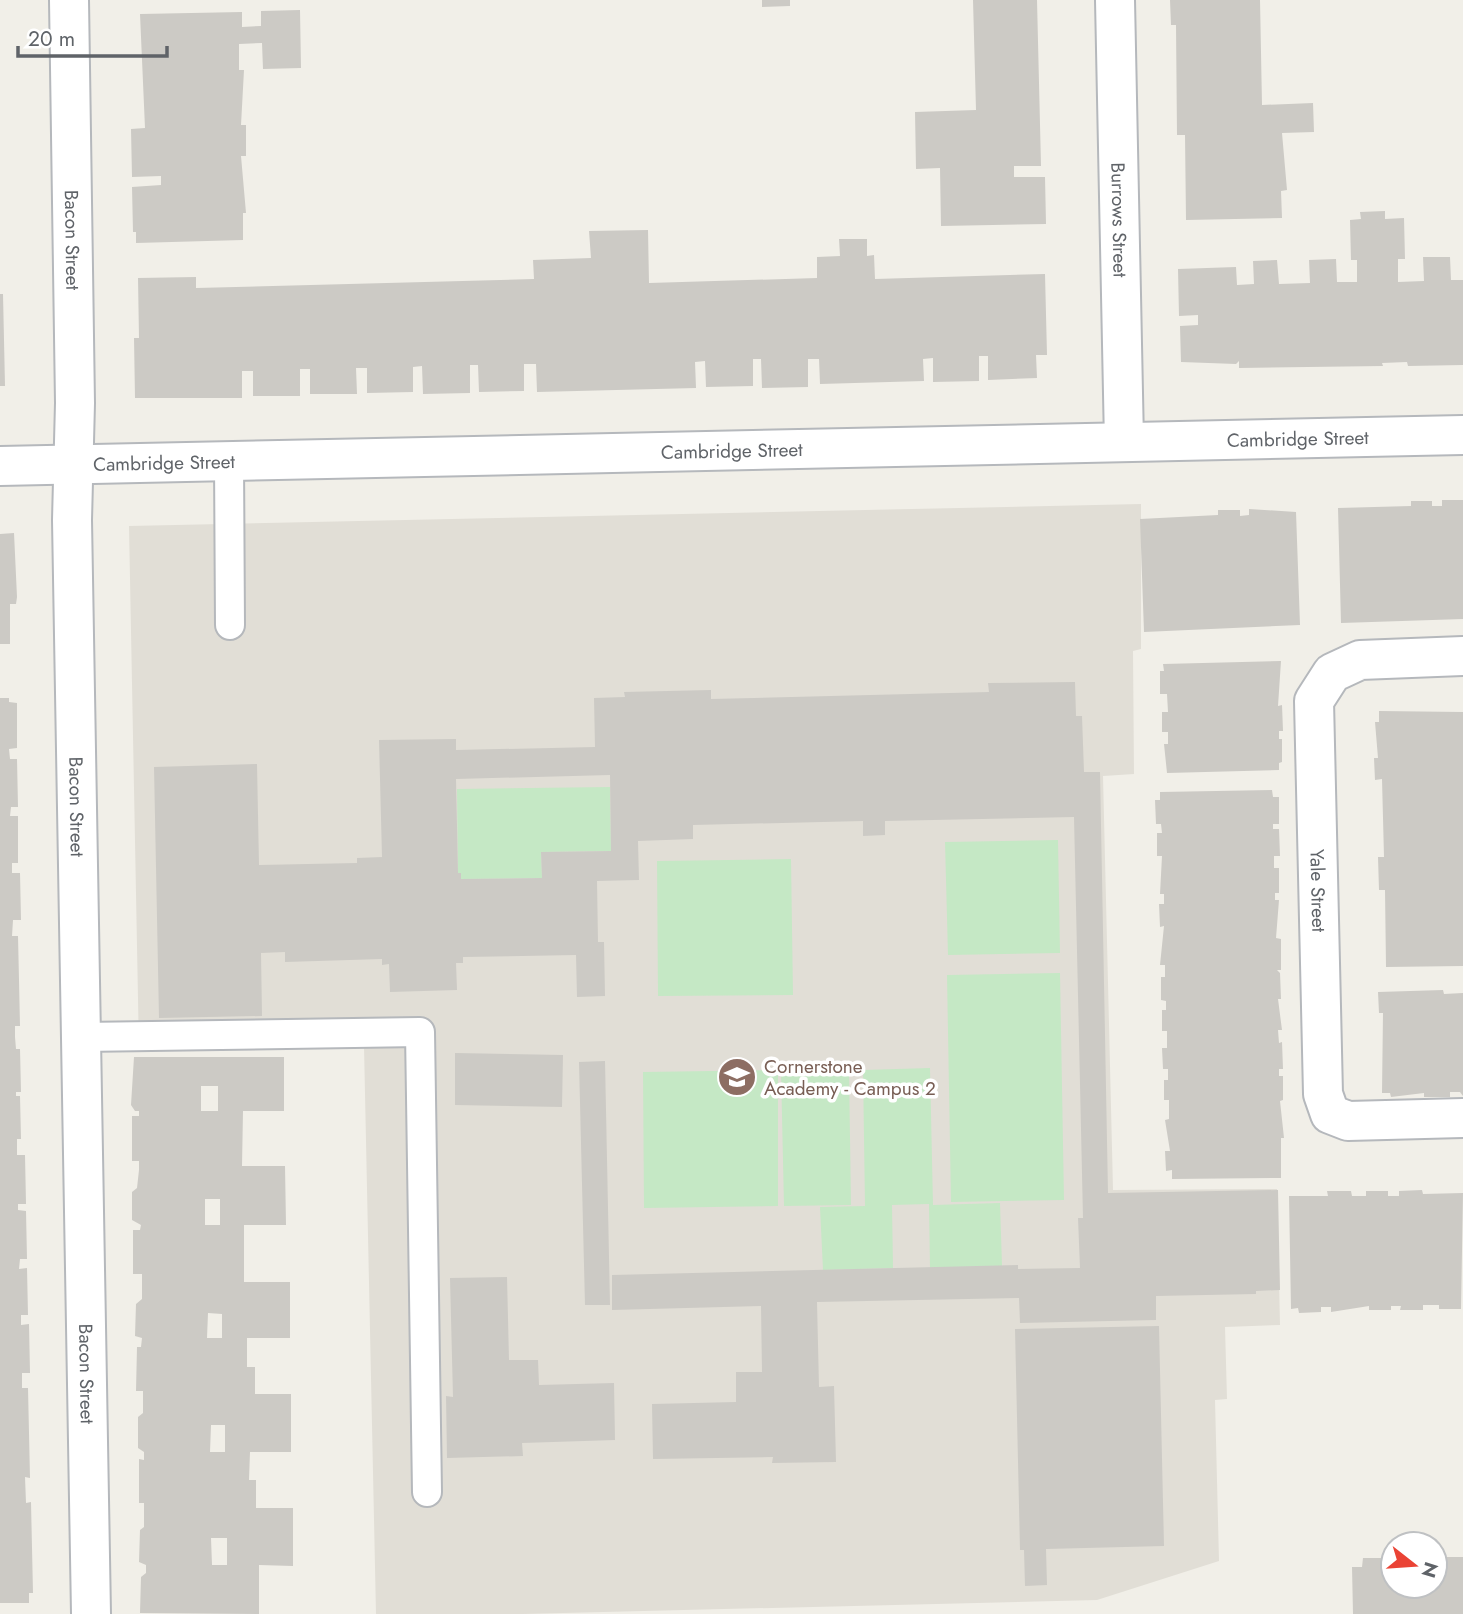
<svg xmlns="http://www.w3.org/2000/svg" width="1463" height="1614" font-family="Jost,sans-serif">
<style>
.education{fill:#e1ded6}
.green{fill:#c5e8c5}
.building{fill:#cccac5;fill-rule:evenodd}
.lines{fill:none;stroke-linecap:round;stroke-linejoin:round}
.service-casing{stroke:#b5b8bc;stroke-width:32}
.minor-casing{stroke:#b5b8bc;stroke-width:42}
.service{stroke:#fff;stroke-width:28}
.minor{stroke:#fff;stroke-width:38}
.labels{text-anchor:middle;dominant-baseline:central;stroke-width:7;stroke-linejoin:round;paint-order:stroke}
.street-label{font-size:19px;fill:#5f6368;stroke:#fff}
.education-label{font-size:19px;fill:#785e54;stroke:#fff;text-anchor:start}
</style>
<rect width="100%" height="100%" fill="#f1efe8"/>
<polygon class="education" points="1141,504 1141,649 1133,651 1134,774 1103,776 1113,1190 1277,1189 1280,1325 1225,1327 1227,1399 1215,1400 1219,1561 1097,1600 523,1614 376,1614 364,1046 139,1051 129,526"/>
<g class="green">
<polygon points="610,787 611,851 541,852 542,878 461,879 461,873 458,873 457,789"/>
<polygon points="1058,840 1060,953 948,955 945,842"/>
<polygon points="791,859 793,995 658,996 657,861"/>
<polygon points="1060,973 1064,1200 951,1202 947,975"/>
<polygon points="930,1068 933,1205 1000,1203 1002,1266 930,1268 929,1204 892,1205 893,1268 823,1270 820,1207 865,1206 863,1070"/>
<polygon points="778,1070 778,1206 644,1208 643,1072"/>
<polygon points="849,1070 851,1205 784,1206 781,1071"/>
</g>
<g class="building">
<polygon points="762,0 790,0 790,6 762,7"/>
<polygon points="973,0 1037,0 1041,166 1014,166 1014,177 1045,177 1046,224 941,226 940,168 916,169 915,112 976,110"/>
<polygon points="1170,0 1260,0 1262,105 1313,103 1314,132 1282,133 1287,190 1281,191 1282,218 1186,220 1185,135 1177,135 1176,25 1171,25"/>
<polygon points="300,10 301,68 263,69 262,43 239,44 239,70 244,70 241,125 246,125 246,156 241,156 246,213 243,213 243,240 136,243 136,232 133,232 132,187 161,185 161,176 132,177 131,129 145,128 140,14 242,12 242,27 261,26 261,11"/>
<polygon points="1385,211 1385,219 1404,218 1405,259 1398,259 1398,282 1424,281 1423,257 1450,257 1451,280 1463,280 1463,365 1408,366 1407,362 1382,363 1383,366 1239,368 1239,361 1236,364 1181,362 1180,326 1198,325 1198,315 1179,316 1178,269 1236,267 1237,285 1254,284 1253,261 1277,260 1279,284 1310,283 1309,260 1336,259 1337,282 1357,282 1357,260 1351,260 1350,220 1361,219 1360,212"/>
<polygon points="648,230 649,283 817,278 817,257 840,256 839,239 867,239 867,256 874,255 875,279 1045,274 1047,355 1036,355 1037,378 988,380 988,356 979,356 979,381 933,382 933,358 923,359 924,381 820,384 819,359 808,359 808,387 762,388 761,359 753,359 753,386 706,387 705,361 695,362 696,388 537,392 536,364 524,364 524,391 479,392 478,365 470,365 470,393 423,394 422,366 413,367 413,392 367,393 367,368 356,368 357,394 310,394 310,369 300,369 300,396 253,396 253,371 242,371 242,398 135,398 134,338 139,338 138,278 196,277 196,288 534,279 533,260 591,258 589,231"/>
<polygon points="0,294 3,294 5,386 0,386"/>
<polygon points="1442,500 1463,500 1463,619 1341,623 1338,508 1411,506 1411,501 1432,501 1432,506 1442,506"/>
<polygon points="1249,509 1296,512 1300,625 1144,632 1140,519 1218,515 1218,510 1240,510 1240,516 1249,515"/>
<polygon points="14,533 17,597 16,604 10,604 10,644 0,644 0,534"/>
<polygon points="1281,661 1278,706 1282,705 1283,731 1279,731 1279,739 1282,739 1282,762 1279,763 1279,770 1167,773 1164,744 1168,744 1168,732 1162,732 1162,712 1168,712 1167,694 1160,694 1160,671 1164,671 1163,664"/>
<path d="M 1075,682 L 1076,716 L 1082,716 L 1084,772 L 1100,772 L 1108,1193 L 1278,1190 L 1280,1290 L 1256,1291 L 1256,1294 L 1156,1296 L 1156,1320 L 1020,1323 L 1019,1298 L 817,1302 L 819,1387 L 834,1386 L 836,1462 L 772,1463 L 773,1457 L 653,1459 L 652,1404 L 736,1402 L 736,1372 L 762,1372 L 761,1306 L 612,1310 L 612,1275 L 1018,1265 L 1018,1269 L 1080,1268 L 1078,1218 L 1083,1218 L 1074,817 L 885,821 L 885,835 L 863,836 L 863,821 L 693,825 L 693,839 L 638,841 L 639,880 L 597,881 L 598,942 L 604,942 L 605,996 L 577,997 L 576,955 L 463,957 L 463,963 L 456,963 L 457,990 L 390,992 L 389,964 L 382,965 L 382,959 L 285,962 L 285,952 L 261,953 L 262,1016 L 159,1018 L 154,767 L 257,764 L 259,865 L 357,863 L 357,858 L 382,857 L 379,740 L 456,739 L 456,750 L 595,747 L 594,698 L 625,697 L 624,692 L 711,690 L 711,699 L 989,692 L 988,683 ZM 610,775 L 611,851 L 541,852 L 542,878 L 461,879 L 461,873 L 458,873 L 456,779 Z"/>
<polygon points="0,698 9,698 9,702 17,703 17,748 9,749 10,759 17,759 18,807 11,807 10,816 18,816 18,863 12,863 12,873 20,873 21,920 13,920 12,936 18,936 19,980 20,1026 15,1026 15,1037 16,1049 20,1049 21,1092 16,1092 16,1096 20,1096 21,1139 17,1139 17,1155 25,1155 26,1204 18,1204 18,1210 26,1211 27,1259 20,1259 19,1269 27,1268 28,1315 21,1315 21,1325 29,1324 30,1373 22,1373 22,1388 28,1388 30,1478 25,1477 26,1503 31,1502 33,1593 29,1593 29,1603 0,1603"/>
<polygon points="1379,711 1463,712 1463,966 1386,967 1385,890 1379,890 1378,857 1384,857 1382,779 1375,780 1374,758 1378,758 1375,722 1379,722"/>
<polygon points="1272,790 1273,797 1279,797 1279,824 1273,824 1273,829 1279,829 1280,856 1274,856 1274,868 1279,868 1279,893 1275,893 1275,900 1279,900 1276,938 1281,939 1281,970 1277,970 1280,973 1281,999 1278,999 1282,1030 1278,1030 1279,1043 1282,1042 1283,1069 1279,1069 1279,1076 1283,1076 1283,1100 1280,1101 1284,1138 1281,1138 1281,1178 1172,1179 1172,1170 1166,1171 1165,1151 1170,1151 1165,1120 1169,1119 1169,1100 1164,1100 1164,1080 1168,1080 1168,1069 1163,1069 1162,1048 1167,1048 1167,1031 1162,1031 1162,1010 1166,1010 1166,1001 1161,1000 1161,977 1165,977 1165,965 1160,965 1164,926 1160,927 1159,904 1164,904 1164,894 1160,894 1162,856 1157,856 1157,833 1162,833 1161,824 1156,824 1155,800 1160,800 1160,792"/>
<polygon points="1443,990 1444,994 1463,993 1463,1096 1460,1092 1450,1092 1450,1097 1424,1097 1424,1093 1391,1097 1390,1093 1382,1093 1383,1013 1379,1013 1378,992"/>
<polygon points="455,1053 563,1055 562,1107 455,1105"/>
<path d="M 134,1057 L 284,1057 L 284,1111 L 243,1111 L 242,1166 L 285,1166 L 286,1225 L 244,1225 L 244,1282 L 290,1282 L 290,1338 L 247,1338 L 247,1367 L 255,1367 L 255,1394 L 291,1394 L 291,1452 L 250,1452 L 249,1480 L 256,1480 L 256,1508 L 293,1508 L 293,1566 L 259,1565 L 259,1614 L 140,1613 L 141,1577 L 146,1573 L 146,1565 L 139,1562 L 140,1530 L 144,1527 L 144,1503 L 139,1503 L 139,1459 L 144,1460 L 144,1452 L 138,1448 L 138,1417 L 143,1413 L 143,1391 L 136,1391 L 137,1347 L 141,1347 L 142,1338 L 135,1336 L 136,1304 L 142,1299 L 142,1274 L 133,1274 L 133,1230 L 140,1230 L 141,1225 L 132,1220 L 132,1192 L 137,1188 L 139,1170 L 139,1161 L 132,1161 L 132,1116 L 139,1116 L 139,1111 L 135,1111 L 131,1105 ZM 201,1086 L 218,1086 L 218,1111 L 201,1111 ZM 205,1199 L 220,1199 L 220,1225 L 205,1225 ZM 208,1313 L 222,1314 L 222,1338 L 207,1338 ZM 211,1425 L 225,1425 L 225,1452 L 210,1452 ZM 211,1538 L 227,1538 L 227,1565 L 212,1565 Z"/>
<polygon points="605,1061 610,1305 585,1305 579,1062"/>
<polygon points="1422,1190 1423,1194 1463,1193 1461,1309 1439,1309 1439,1305 1423,1305 1423,1310 1400,1310 1401,1306 1391,1306 1391,1310 1369,1310 1369,1306 1331,1312 1331,1307 1321,1307 1321,1312 1299,1313 1298,1308 1291,1309 1289,1196 1328,1196 1327,1191 1351,1191 1352,1196 1366,1196 1366,1191 1388,1191 1388,1196 1399,1196 1399,1191"/>
<polygon points="507,1277 509,1360 538,1360 539,1385 614,1383 615,1440 522,1443 523,1456 447,1458 446,1396 453,1397 450,1278"/>
<polygon points="1159,1326 1164,1546 1046,1549 1047,1585 1025,1586 1024,1550 1020,1550 1015,1329"/>
<polygon points="1435,1557 1463,1557 1463,1614 1353,1614 1352,1567 1362,1567 1363,1558 1393,1558 1393,1586 1435,1586"/>
</g>
<g class="lines">
<defs>
<g id="service">
<polyline points="229,461 230,625"/>
<polyline points="82,1037 420,1032 427,1492"/>
</g>
<g id="minor">
<path id="s1" d="M 69,0 L 75,403 L 72,520 L 91,1614"/>
<path id="s2" d="M 1115,0 L 1124,442"/>
<path id="s3" d="M 0,466 L 1463,435"/>
<path id="s4" d="M 1463,656 L 1360,660 L 1332,673 L 1314,701 L 1323,1094 L 1330,1114 L 1348,1121 L 1463,1118"/>
</g>
</defs>
<use href="#service" class="service-casing"/>
<use href="#minor" class="minor-casing"/>
<use href="#service" class="service"/>
<use href="#minor" class="minor"/>
</g>
<defs>
<symbol id="school-disc" viewBox="-11 -11 22 22"><circle r="9.5" fill="#8d6e63" stroke="#fff"/><path d="M0-5L7-2L0 1L-7-2ZM-4 1L0 2.5L4 1V4Q0 6-4 4Z" fill="#fff"/></symbol>
</defs>
<g fill-rule="evenodd">
<use href="#school-disc" x="715" y="1055" width="44" height="44"/>
</g>
<g class="labels">
<g class="street-label">
<text stroke="none"><textPath href="#s2" startOffset="220">Burrows Street</textPath></text>
<text stroke="none"><textPath href="#s1" startOffset="240">Bacon Street</textPath></text>
<text stroke="none"><textPath href="#s3" startOffset="1298">Cambridge Street</textPath></text>
<text stroke="none"><textPath href="#s3" startOffset="732">Cambridge Street</textPath></text>
<text stroke="none"><textPath href="#s3" startOffset="164">Cambridge Street</textPath></text>
<text stroke="none"><textPath href="#s1" startOffset="807">Bacon Street</textPath></text>
<text stroke="none"><textPath href="#s4" startOffset="357">Yale Street</textPath></text>
<text stroke="none"><textPath href="#s1" startOffset="1374">Bacon Street</textPath></text>
</g>
<g class="education-label">
<text x="764" y="1066">Cornerstone<tspan x="764" dy="22">Academy - Campus 2</tspan></text>
</g>
</g>
<g transform="translate(1414 1565) rotate(107)"><circle r="33" fill="#ffffff" stroke="#bfc1c3" stroke-width="2"/>
<path d="M0-5L12 26L0 18L-12 26Z" fill="#ea4335"/>
<text y="-10" font-size="19" font-weight="bold" text-anchor="middle" fill="#5f6368">N</text>
</g>
<path d="M18 46v10h149v-10" fill="none" stroke="#5f6368" stroke-width="3.5"/>
<text x="28" y="46" font-size="21" fill="#5f6368" stroke="#ffffff" stroke-width="5" paint-order="stroke">20 m</text>
</svg>
